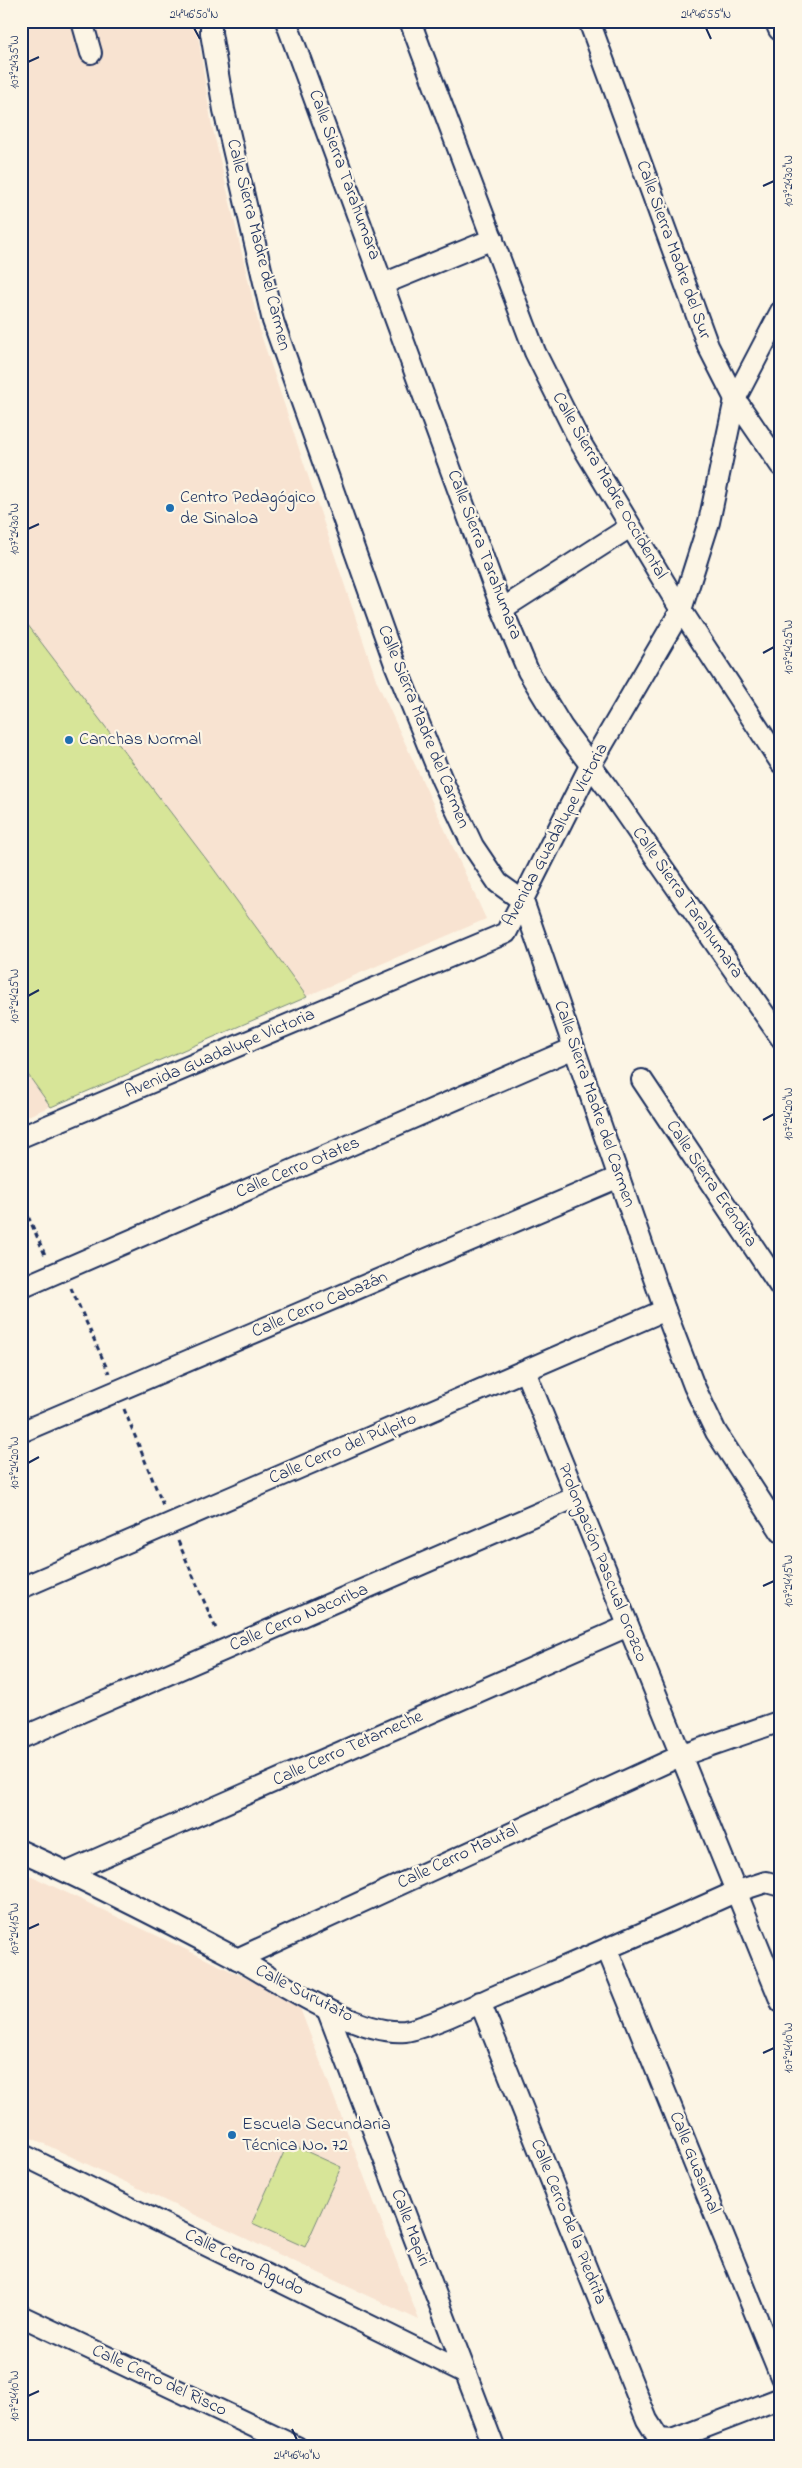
<svg xmlns="http://www.w3.org/2000/svg" width="802" height="2468" font-family="'Indie Flower',sans-serif">
<style>
.built{fill:#f8e3d1}
.green{fill:#d7e598;stroke:#798a7b}
.lines{fill:none;stroke-linecap:round;stroke-linejoin:round}
.minor-casing{stroke:#1b2f5e;stroke-width:24}
.major-casing{stroke:#1b2f5e;stroke-width:29}
.path{stroke:#1b2f5e;stroke-width:3;stroke-dasharray:5 4;stroke-linecap:butt}
.minor{stroke:#fcf5e5;stroke-width:20}
.major{stroke:#fcf5e5;stroke-width:25}
.ticks{fill:none;stroke:#1b2f5e;stroke-width:2}
.poi-dot{fill:#1f6fb2;stroke:#fcf5e5;stroke-width:2}
.labels{text-anchor:middle;dominant-baseline:central;stroke-width:4.5;stroke-linejoin:round;paint-order:stroke}
.street-label{font-size:18px;fill:#1b2f5e;stroke:#fcf5e5}
.poi-label{font-size:18px;fill:#1b2f5e;stroke:#fcf5e5;text-anchor:start}
.neatline{fill:none;stroke:#1b2f5e;stroke-width:2}
.ticks-label{font-size:12px;text-anchor:middle;fill:#1b2f5e}
</style>
<rect width="100%" height="100%" fill="#fcf5e5"/>
<filter id="ink" filterUnits="userSpaceOnUse"><feTurbulence type="fractalNoise" baseFrequency=".02" numOctaves="2"/><feDisplacementMap in="SourceGraphic" scale="10" xChannelSelector="R" yChannelSelector="G"/><feConvolveMatrix kernelMatrix="1 2 1 2 8 2 1 2 1" color-interpolation-filters="sRGB"/></filter>
<g filter="url(#ink)">
<g class="built">
<polygon points="21,21 196,21 211,121 261,335 377,682 486,919 21,1119"/>
<polygon points="21,1871 298,2003 419,2320 21,2133"/>
</g>
<g class="green">
<polygon points="21,616 210,864 307,997 51,1107 21,1065"/>
<polygon points="288,2143 341,2167 305,2247 252,2223"/>
</g>
<g class="lines">
<defs>
<g id="minor">
<polyline points="82,21 91,53"/>
<polyline points="211,21 211,33 224,110 273,321 395,664 442,780 473,846 498,883 523,901 665,1310 694,1386 716,1432 781,1532"/>
<polyline points="286,21 502,609 528,671 562,727 606,786 781,1038"/>
<polyline points="410,21 535,352 580,442 681,610 781,763"/>
<polyline points="589,21 708,346 735,399 781,466"/>
<polyline points="383,284 493,239"/>
<polyline points="502,609 630,527"/>
<polyline points="642,1080 781,1288"/>
<polyline points="21,1137 506,933 590,766 681,610 709,522 735,399 781,311"/>
<polyline points="21,1288 574,1048"/>
<polyline points="525,1371 781,2002"/>
<polyline points="21,1432 619,1177"/>
<polyline points="21,1588 665,1310"/>
<polyline points="21,1738 576,1497"/>
<path d="M 21,1851 C 94,1884 166,1921 236,1958 C 278,1981 358,2036 405,2031 C 428,2028 477,2004 500,1994 C 579,1961 657,1927 735,1892 L 766,1882 L 781,1886"/>
<polyline points="68,1872 628,1626"/>
<polyline points="607,1949 781,2377"/>
<polyline points="237,1959 680,1756 781,1721"/>
<polyline points="480,2002 647,2420 659,2439 672,2440 781,2398"/>
<polyline points="327,2009 494,2447"/>
<polyline points="21,2154 466,2373"/>
<polyline points="21,2316 297,2447"/>
</g>
<polyline id="major" points="778,21 781,28"/>
</defs>
<use href="#minor" class="minor-casing"/>
<use href="#major" class="major-casing"/>
<g class="path">
<polyline points="21,1200 46,1257"/>
<polyline points="71,1288 109,1373"/>
<polyline points="124,1409 163,1505"/>
<polyline points="178,1541 217,1631"/>
</g>
<use href="#minor" class="minor"/>
<use href="#major" class="major"/>
</g>
</g>
<path class="ticks" d="M 194,28 L 200,39M 706,28 L 711,39M 28,62 L 39,57M 763,186 L 774,181M 28,529 L 39,524M 763,653 L 774,647M 28,996 L 39,990M 763,1120 L 774,1114M 28,1463 L 39,1457M 763,1586 L 774,1581M 28,1929 L 39,1924M 763,2053 L 774,2048M 28,2396 L 39,2391M 292,2429 L 297,2440"/>
<g class="poi-dot">
<circle cx="170" cy="508" r="5"/>
<circle cx="69" cy="740" r="5"/>
<circle cx="232" cy="2135" r="5"/>
</g>
<g class="labels">
<g class="street-label">
<text transform="translate(344 175) rotate(70)">Calle Sierra Tarahumara</text>
<text transform="translate(258 245) rotate(76)">Calle Sierra Madre del Carmen</text>
<text transform="translate(673 250) rotate(70)">Calle Sierra Madre del Sur</text>
<text transform="translate(609 486) rotate(60)">Calle Sierra Madre Occidental</text>
<text transform="translate(484 555) rotate(69)">Calle Sierra Tarahumara</text>
<text transform="translate(423 727) rotate(68)">Calle Sierra Madre del Carmen</text>
<text transform="translate(556 835) rotate(-62)">Avenida Guadalupe Victoria</text>
<text transform="translate(687 903) rotate(55)">Calle Sierra Tarahumara</text>
<text transform="translate(220 1054) rotate(-23)">Avenida Guadalupe Victoria</text>
<text transform="translate(594 1104) rotate(71)">Calle Sierra Madre del Carmen</text>
<text transform="translate(298 1168) rotate(-23)">Calle Cerro Otates</text>
<text transform="translate(711 1184) rotate(56)">Calle Sierra Eréndira</text>
<text transform="translate(320 1305) rotate(-23)">Calle Cerro Cabazán</text>
<text transform="translate(343 1449) rotate(-23)">Calle Cerro del Púlpito</text>
<text transform="translate(602 1563) rotate(68)">Prolongación Pascual Orozco</text>
<text transform="translate(299 1618) rotate(-23)">Calle Cerro Nacoriba</text>
<text transform="translate(348 1749) rotate(-24)">Calle Cerro Tetameche</text>
<text transform="translate(458 1857) rotate(-25)">Calle Cerro Mautal</text>
<text transform="translate(304 1994) rotate(27)">Calle Surutato</text>
<text transform="translate(694 2163) rotate(68)">Calle Guasimal</text>
<text transform="translate(568 2222) rotate(68)">Calle Cerro de la Piedrita</text>
<text transform="translate(410 2228) rotate(69)">Calle Mapiri</text>
<text transform="translate(244 2263) rotate(26)">Calle Cerro Agudo</text>
<text transform="translate(159 2381) rotate(25)">Calle Cerro del Risco</text>
</g>
<g class="poi-label">
<text x="180" y="498">Centro Pedagógico<tspan x="180" dy="21">de Sinaloa</tspan></text>
<text x="79" y="740">Canchas Normal</text>
<text x="242" y="2125">Escuela Secundaria<tspan x="242" dy="21">Técnica No. 72</tspan></text>
</g>
</g>
<rect width="802" height="2468" fill="none" stroke="#fcf5e5" stroke-width="55"/>
<rect x="28" y="28" width="746" height="2412" class="neatline"/>
<g class="ticks-label">
<text x="194" y="18">24°46'50"N</text>
<text x="706" y="18">24°46'55"N</text>
<text transform="translate(14 62) rotate(-90)" y="4">107°24'35"W</text>
<text transform="translate(788 181) rotate(-90)" y="4">107°24'30"W</text>
<text transform="translate(14 529) rotate(-90)" y="4">107°24'30"W</text>
<text transform="translate(788 647) rotate(-90)" y="4">107°24'25"W</text>
<text transform="translate(14 996) rotate(-90)" y="4">107°24'25"W</text>
<text transform="translate(788 1114) rotate(-90)" y="4">107°24'20"W</text>
<text transform="translate(14 1463) rotate(-90)" y="4">107°24'20"W</text>
<text transform="translate(788 1581) rotate(-90)" y="4">107°24'15"W</text>
<text transform="translate(14 1929) rotate(-90)" y="4">107°24'15"W</text>
<text transform="translate(788 2048) rotate(-90)" y="4">107°24'10"W</text>
<text transform="translate(14 2396) rotate(-90)" y="4">107°24'10"W</text>
<text x="297" y="2459">24°46'40"N</text>
</g>
</svg>
